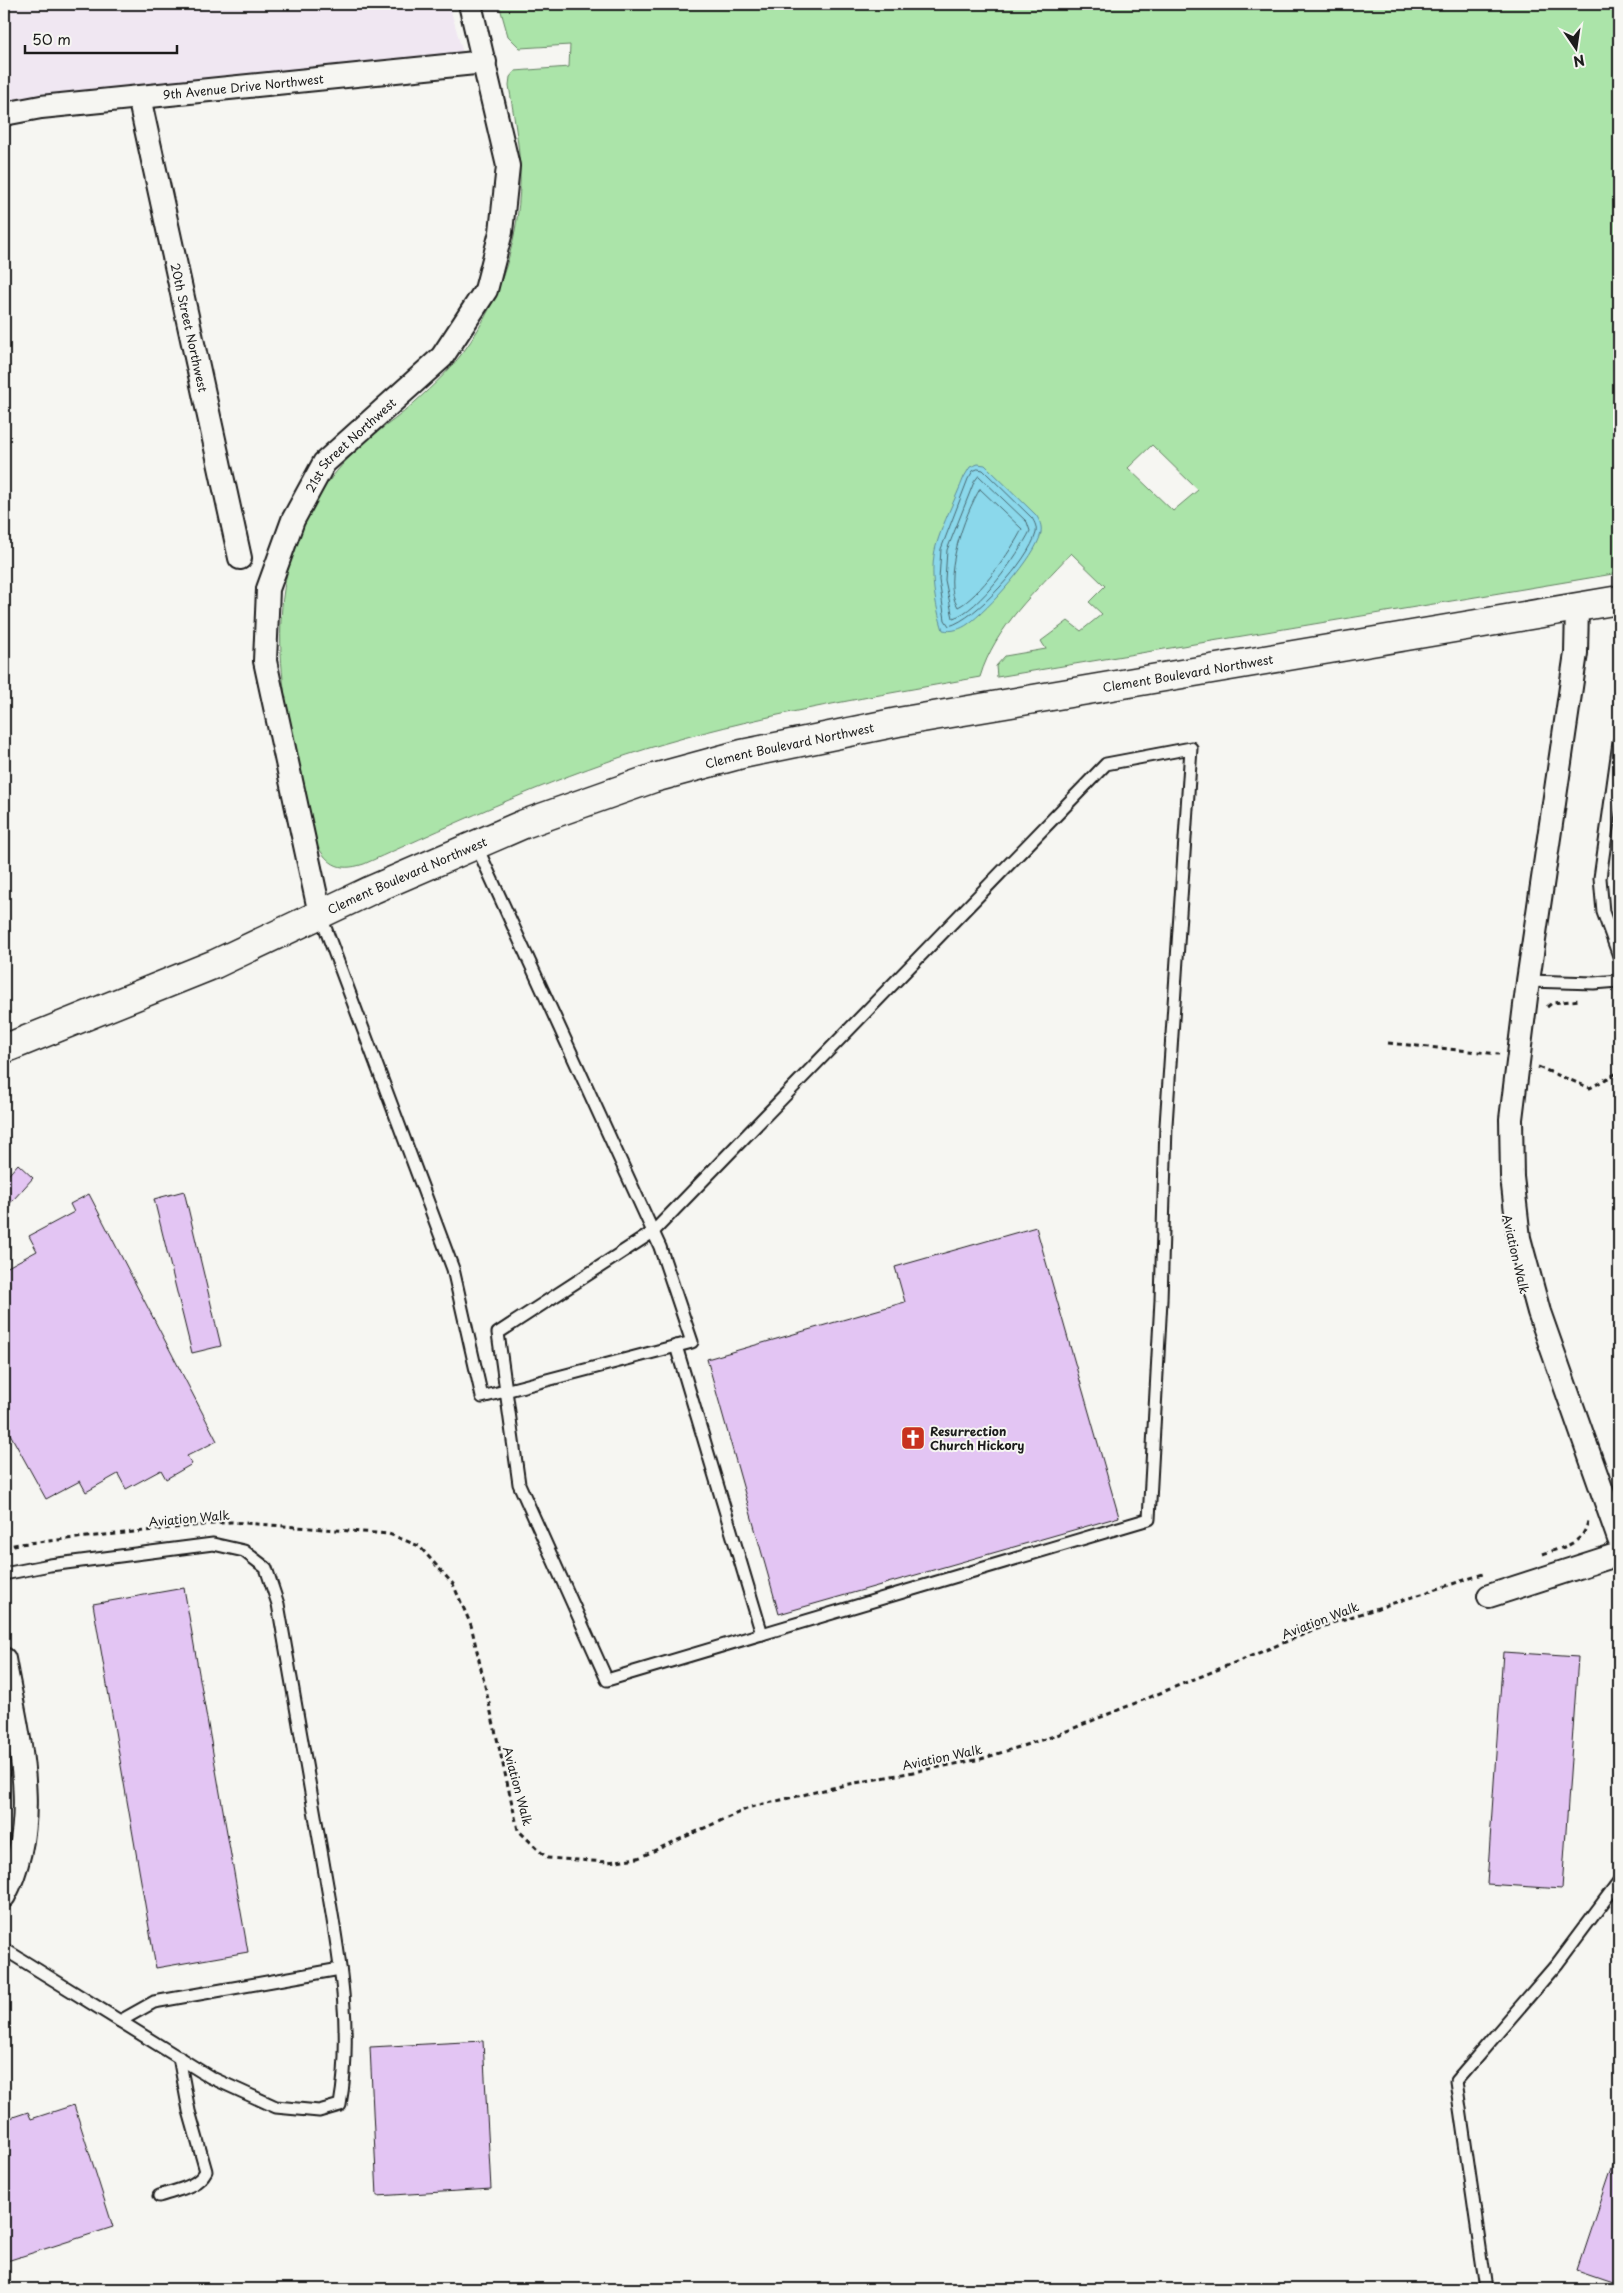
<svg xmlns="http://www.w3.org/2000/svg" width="1623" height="2293" font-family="'Playpen Sans',sans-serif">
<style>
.built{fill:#f0e7f2}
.green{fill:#abe4a9;stroke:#648062;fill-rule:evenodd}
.water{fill:#8bd8eb;stroke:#5f8d98}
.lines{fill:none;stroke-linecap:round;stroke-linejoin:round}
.shore{stroke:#48676f;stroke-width:1}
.building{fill:#e3c5f3;stroke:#1c1c1c}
.lane-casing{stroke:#1c1c1c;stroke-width:15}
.street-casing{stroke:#1c1c1c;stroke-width:26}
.secondary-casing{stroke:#1c1c1c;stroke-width:31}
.path{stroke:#1c1c1c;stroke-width:3;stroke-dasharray:5 4;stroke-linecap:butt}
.lane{stroke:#f6f6f2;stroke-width:11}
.street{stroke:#f6f6f2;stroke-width:22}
.secondary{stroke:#f6f6f2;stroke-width:28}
.labels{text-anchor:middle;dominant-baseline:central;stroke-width:4;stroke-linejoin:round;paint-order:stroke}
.street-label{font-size:12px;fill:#1c1c1c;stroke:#f6f6f2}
.poi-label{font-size:12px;font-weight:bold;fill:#1c1c1c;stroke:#f6f6f2;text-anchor:start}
</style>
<rect width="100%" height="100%" fill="#f6f6f2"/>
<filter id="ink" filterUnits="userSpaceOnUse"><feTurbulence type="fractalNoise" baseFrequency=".02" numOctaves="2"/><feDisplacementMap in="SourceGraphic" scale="10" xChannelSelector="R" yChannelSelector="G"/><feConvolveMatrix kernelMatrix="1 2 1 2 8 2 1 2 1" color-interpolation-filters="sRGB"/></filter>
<g filter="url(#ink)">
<polygon class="built" points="4,4 449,4 463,53 39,95 41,107 4,114"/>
<path class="green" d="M 499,4 L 1619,4 L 1619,573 L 997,677 L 996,666 L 1005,656 L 1046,649 L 1041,641 L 1068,621 L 1081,631 L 1102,614 L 1089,602 L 1105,586 L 1071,553 C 1036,591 995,627 980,677 C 875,696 769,713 666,743 C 562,773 463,820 364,864 C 336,873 327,863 313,839 C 294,740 261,641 296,541 C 308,506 334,470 362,445 C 375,432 391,423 405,411 C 426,392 447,374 464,351 C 501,300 522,232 520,169 C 519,141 513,113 509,85 L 510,77 L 515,71 L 569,67 L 570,45 L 520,48 L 508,36 ZM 1152,445 L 1198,490 L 1173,511 L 1128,468 Z"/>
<path class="water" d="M 978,464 L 985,465 L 1036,515 C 1040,521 1042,526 1041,533 C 1036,557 988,610 968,624 C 961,629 952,632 943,630 C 935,605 929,571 936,546 C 943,522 955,500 964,477 L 970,467 Z"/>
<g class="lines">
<g class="shore">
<path d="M 978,469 L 983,470 L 1032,518 C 1035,523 1037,527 1036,533 C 1029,560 976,619 949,626 L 945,620 L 939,580 L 941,549 L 968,479 L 973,471 Z"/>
<path d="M 979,476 L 1027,522 L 1030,531 C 1018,555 979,611 953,618 L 945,580 L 947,550 L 974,482 Z"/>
<path d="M 980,489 L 1022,529 C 1012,550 979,597 958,607 C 940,581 965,513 980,489 Z"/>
</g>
</g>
<g class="building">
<polygon points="18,1164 33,1178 4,1210 4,1180"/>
<polygon points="184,1191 221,1346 192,1353 154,1199"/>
<polygon points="89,1194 217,1441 187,1456 192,1464 166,1479 161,1470 126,1489 118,1474 86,1492 80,1481 46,1499 4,1423 4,1269 37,1251 29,1236 74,1212 70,1204"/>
<polygon points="1036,1227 1119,1517 779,1614 707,1359 905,1302 895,1267"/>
<polygon points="184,1588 248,1952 156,1968 93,1604"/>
<polygon points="1503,1652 1578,1657 1562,1889 1487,1884"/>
<polygon points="483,2041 491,2189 377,2196 370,2047"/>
<polygon points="74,2105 113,2227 4,2262 4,2120 28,2112 31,2119"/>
<polygon points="1616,2156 1619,2157 1619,2284 1578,2270"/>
</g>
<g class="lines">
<defs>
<g id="lane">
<polyline points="1619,742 1600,878 1603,912 1619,956"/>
<polygon points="1191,748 1166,1125 1161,1300 1149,1519 607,1680 519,1484 498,1333 653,1232 1106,764"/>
<polyline points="320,914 453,1269 482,1397 692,1342 660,1247 476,845"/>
<polyline points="1528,981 1594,983 1619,981"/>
<polyline points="676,1346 762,1634"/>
<path d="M 4,1574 L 50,1565 L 213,1544 L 244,1551 L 266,1568 L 278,1604 C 293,1686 307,1768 321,1850 C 335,1934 355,2021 340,2105 L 319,2111 L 276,2107 L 210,2077 L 4,1949"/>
<polyline points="120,2021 154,2002 340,1969"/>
<path d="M 159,2196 C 176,2190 197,2188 206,2171 L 189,2111 L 179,2057"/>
<polyline points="1486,2289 1456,2081 1557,1964 1619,1881"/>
</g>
<g id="street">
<path id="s1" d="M 139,97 L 240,558"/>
<path id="s2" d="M 4,114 L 41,107 L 485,62"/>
<polyline points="1577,607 1576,653 1528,981 1511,1119 1512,1177 1519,1238 1539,1312 1619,1539"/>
<path id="s3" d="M 320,914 L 265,661 L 268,589 L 293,520 L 324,463 L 442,357 L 486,290 L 501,232 L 508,166 L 470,4"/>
<polyline points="1489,1596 1619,1554"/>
<path d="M 4,1659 C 18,1737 43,1821 4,1896"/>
</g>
<g id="secondary">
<path id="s4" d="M 4,1049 L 215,964 L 369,891 L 524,824 L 654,778 L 742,754 L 898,722 L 1619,600"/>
</g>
</defs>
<use href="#lane" class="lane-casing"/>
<use href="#street" class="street-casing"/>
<use href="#secondary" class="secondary-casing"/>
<g class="path">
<polyline points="1547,1007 1552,1003 1581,1000"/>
<polyline points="1388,1043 1499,1054"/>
<polyline points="1538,1067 1590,1088 1619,1072"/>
<polyline points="4,1547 19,1544 231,1522 389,1534 419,1546 453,1584 471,1625 518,1830 547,1858 608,1862 638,1858 751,1807 845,1785 981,1759 1057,1735 1332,1623 1483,1574"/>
<path d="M 1543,1554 C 1563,1547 1585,1544 1588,1520"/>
</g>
<use href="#lane" class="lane"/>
<use href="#street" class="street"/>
<use href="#secondary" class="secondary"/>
</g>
</g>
<defs>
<symbol id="church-square" viewBox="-11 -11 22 22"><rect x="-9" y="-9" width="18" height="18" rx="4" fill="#c8321e" stroke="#f6f6f2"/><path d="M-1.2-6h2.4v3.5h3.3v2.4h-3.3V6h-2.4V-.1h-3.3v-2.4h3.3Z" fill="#fff"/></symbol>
</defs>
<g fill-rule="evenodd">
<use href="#church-square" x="899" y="1424" width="28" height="28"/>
</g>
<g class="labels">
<g class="street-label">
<text stroke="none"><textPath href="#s2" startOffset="241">9th Avenue Drive Northwest</textPath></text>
<text stroke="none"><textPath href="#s1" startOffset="236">20th Street Northwest</textPath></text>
<text stroke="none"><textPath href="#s3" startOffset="500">21st Street Northwest</textPath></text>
<text stroke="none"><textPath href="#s4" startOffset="1249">Clement Boulevard Northwest</textPath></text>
<text stroke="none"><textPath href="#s4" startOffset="844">Clement Boulevard Northwest</textPath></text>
<text stroke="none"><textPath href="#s4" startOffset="439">Clement Boulevard Northwest</textPath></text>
<text transform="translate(1516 1254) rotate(77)">Aviation Walk</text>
<text transform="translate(189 1518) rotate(-5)">Aviation Walk</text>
<text transform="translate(1320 1620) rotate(-21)">Aviation Walk</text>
<text transform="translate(942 1757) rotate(-12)">Aviation Walk</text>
<text transform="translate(518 1786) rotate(75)">Aviation Walk</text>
</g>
<g class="poi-label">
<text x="930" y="1431">Resurrection<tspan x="930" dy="14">Church Hickory</tspan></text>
</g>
</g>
<rect width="1623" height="2293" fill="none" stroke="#f6f6f2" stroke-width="20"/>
<rect x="10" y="10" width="1603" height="2273" fill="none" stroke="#1c1c1c" stroke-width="2" filter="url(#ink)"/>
<g transform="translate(1576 48) rotate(167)" stroke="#f6f6f2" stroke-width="4" paint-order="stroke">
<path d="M0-4L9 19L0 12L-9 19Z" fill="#1c1c1c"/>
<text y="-8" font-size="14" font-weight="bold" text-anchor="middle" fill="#1c1c1c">N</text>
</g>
<path d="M25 45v8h152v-8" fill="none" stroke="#1c1c1c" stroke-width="2.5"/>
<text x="32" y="45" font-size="15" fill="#1c1c1c" stroke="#f6f6f2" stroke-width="4" paint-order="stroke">50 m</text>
</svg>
